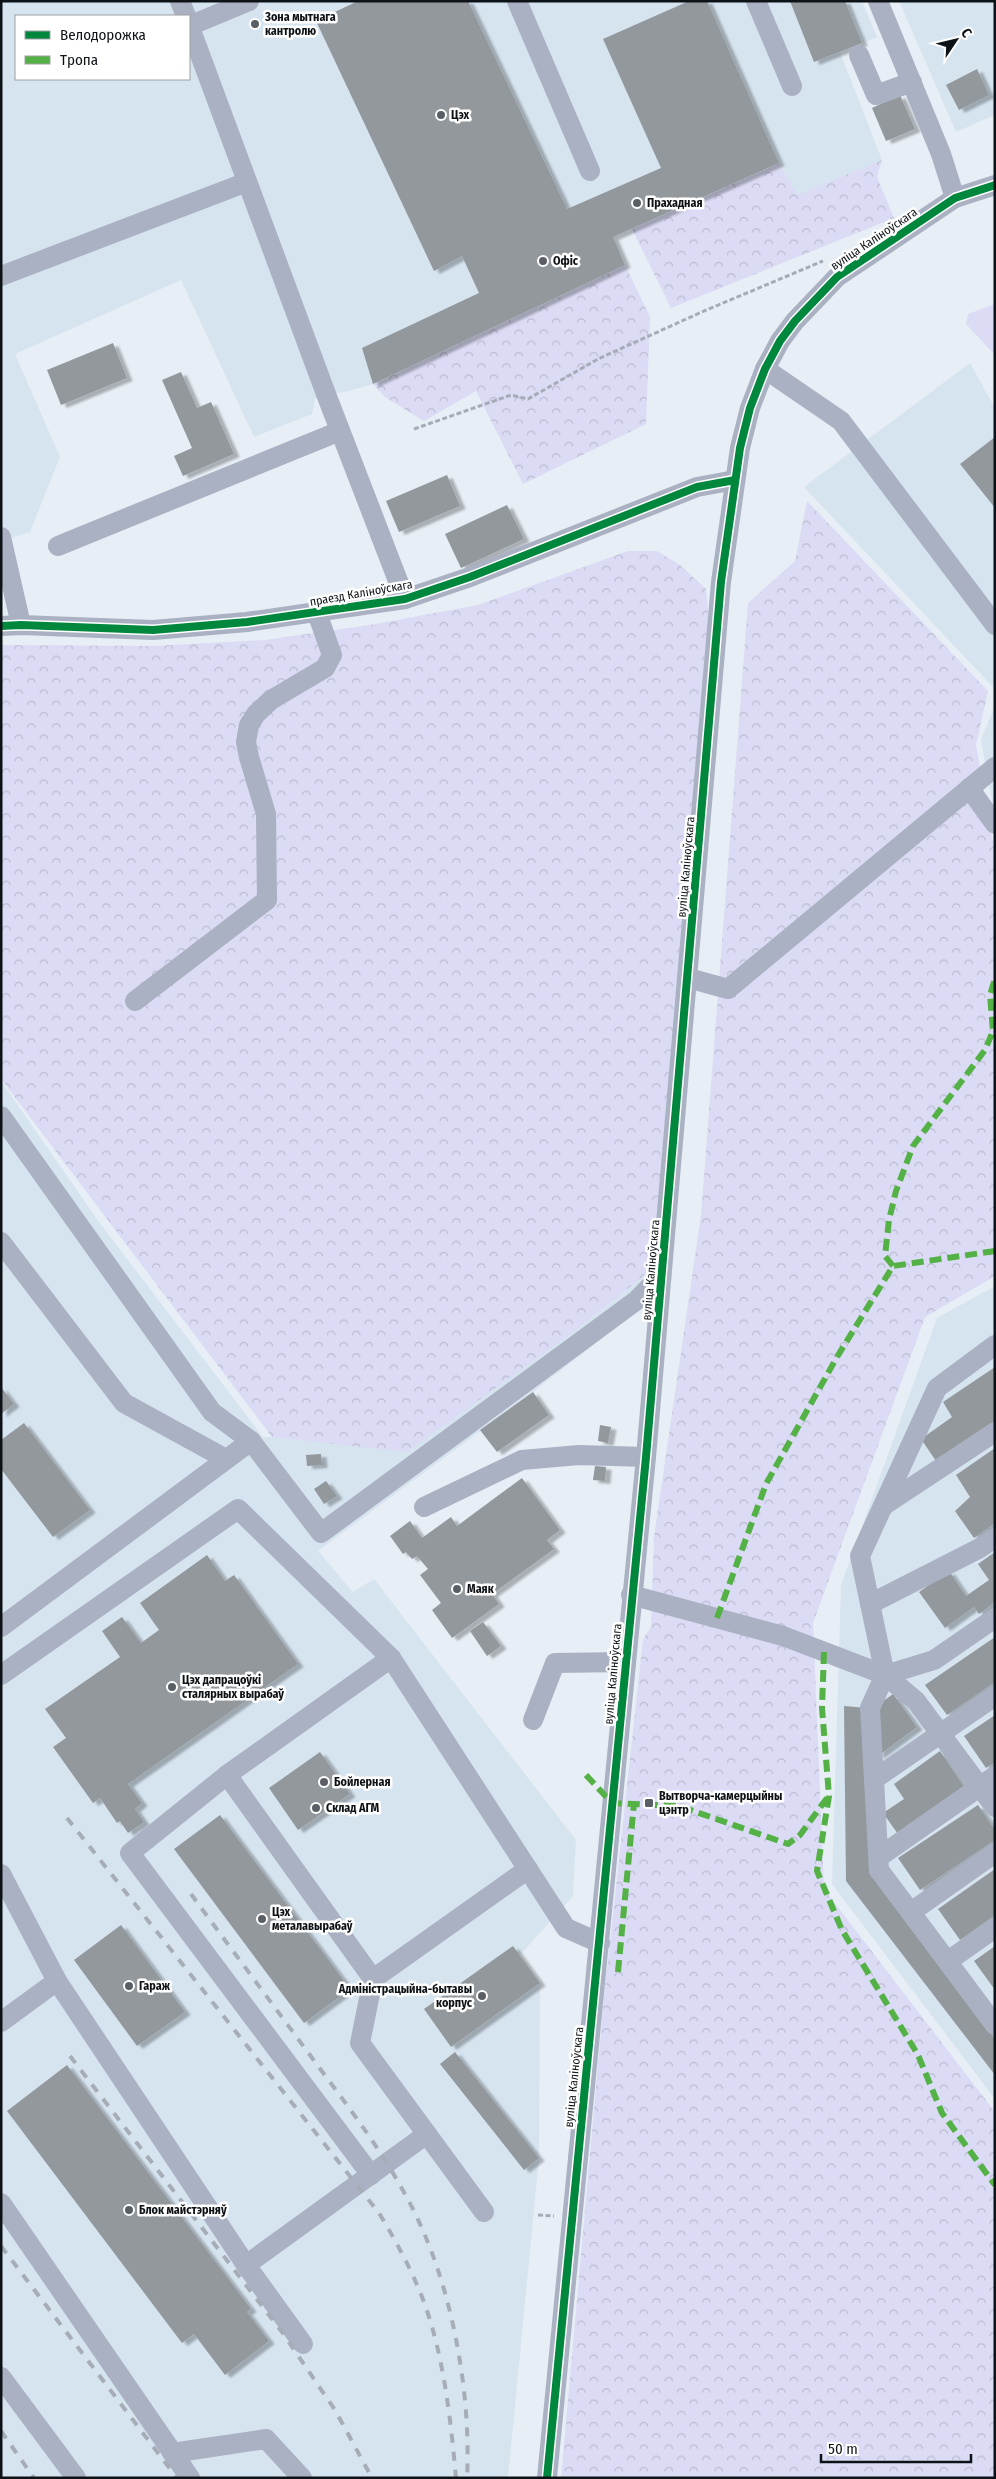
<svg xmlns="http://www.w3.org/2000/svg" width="996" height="2479" font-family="'Fira Sans Condensed',sans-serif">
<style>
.built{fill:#d6e4f0;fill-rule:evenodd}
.grass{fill:#dbdbf5}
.forest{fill:url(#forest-crowns)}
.building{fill:#92989c;filter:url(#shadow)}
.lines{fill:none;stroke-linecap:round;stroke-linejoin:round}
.path{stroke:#a6acb7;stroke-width:3;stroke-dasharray:5 2.5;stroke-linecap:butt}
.minor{stroke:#aab1c2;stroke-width:20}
.rail{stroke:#a6adb7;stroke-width:4;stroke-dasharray:9 9;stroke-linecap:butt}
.quiet{stroke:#54b145;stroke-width:6;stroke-dasharray:12 6;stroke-linecap:butt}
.cycleway-casing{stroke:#fff;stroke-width:11}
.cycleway{stroke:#00873e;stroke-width:8}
.poi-dot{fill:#595f64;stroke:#fff;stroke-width:2}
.labels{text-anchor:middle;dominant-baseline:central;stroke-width:5;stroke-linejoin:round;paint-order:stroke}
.poi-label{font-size:12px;font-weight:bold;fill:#0d1216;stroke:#fff;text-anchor:start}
.street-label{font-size:12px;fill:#0d1216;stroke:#fff}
</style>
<defs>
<pattern id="forest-crowns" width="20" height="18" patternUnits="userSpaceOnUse" patternTransform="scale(1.25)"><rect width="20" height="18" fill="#dbdbf5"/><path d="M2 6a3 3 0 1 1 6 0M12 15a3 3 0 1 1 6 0" fill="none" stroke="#bbbbd1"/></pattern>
<filter id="shadow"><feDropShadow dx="5.5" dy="3" stdDeviation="1" flood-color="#0004"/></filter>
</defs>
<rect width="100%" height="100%" fill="#e7eef5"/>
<g class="built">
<path d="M 1,1 L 862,1 L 877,37 L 840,52 L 882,160 L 797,196 L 779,163 L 614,237 L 625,265 L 373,384 L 345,392 L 326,394 L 315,399 L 312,414 L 254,437 L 181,280 L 15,354 L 60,457 L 30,532 L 1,541 ZM 16,16 L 189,16 L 189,79 L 16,79 Z"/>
<polygon points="899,1 995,1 995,115 956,132"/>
<polygon points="970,363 995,408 995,689 804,487"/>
<polygon points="995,705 995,818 981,740"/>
<polygon points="1,1081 99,1222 263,1437 272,1437 577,1329 645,1275 652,1276 646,1304 533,1392 318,1551 353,1592 374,1579 576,1840 573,1896 520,1955 540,1983 539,2158 508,2478 1,2478"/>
<polygon points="995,1286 995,2099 832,1884 841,1585 937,1318"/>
</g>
<polygon class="grass" points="995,304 995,355 966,324 968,314"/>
<g class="forest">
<polygon points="882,160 877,177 894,218 671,308 632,229 779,163 797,195"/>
<polygon points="625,265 650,317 646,424 523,484 476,391 424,421 385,397 373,384"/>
<polygon points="807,501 988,691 976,745 995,853 995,1276 925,1317 813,1623 824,1889 995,2112 995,2478 561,2478 604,1997 643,1639 651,1627 654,1537 701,1215 748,603 795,561"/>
<polygon points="628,551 657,551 680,565 706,589 709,622 655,1245 645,1275 577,1329 407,1452 272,1437 1,1079 1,645 153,646 265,640 370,625 478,605"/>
</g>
<g class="building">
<polygon points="358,1 468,1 567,209 661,168 603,39 689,1 707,1 779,163 613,237 625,265 373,384 362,348 479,293 462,256 434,271 316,21"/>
<polygon points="790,1 845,1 862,43 814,62"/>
<polygon points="977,69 989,95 959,110 946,85"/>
<polygon points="900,95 915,129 886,141 872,108"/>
<polygon points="113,343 127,378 61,405 47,370"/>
<polygon points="181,372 197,408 211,402 234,454 183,476 174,456 192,448 162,380"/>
<polygon points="995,437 995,508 960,464"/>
<polygon points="447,475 460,506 399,532 386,501"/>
<polygon points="507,505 524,539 461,568 445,534"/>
<polygon points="995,1367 995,1421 936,1461 921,1439 952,1417 943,1402"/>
<polygon points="1,1387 14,1404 1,1414"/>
<polygon points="533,1392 549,1415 497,1452 480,1430"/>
<polygon points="24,1423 90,1510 53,1537 1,1469 1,1440"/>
<polygon points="600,1425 611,1427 608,1443 598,1441"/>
<polygon points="995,1448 995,1523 974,1538 955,1511 970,1497 956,1475"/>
<polygon points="321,1454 322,1465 307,1466 306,1455"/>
<polygon points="595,1466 606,1467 605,1481 593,1480"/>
<polygon points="522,1478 560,1530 547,1540 554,1549 492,1594 499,1604 452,1638 432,1610 441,1603 420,1575 428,1569 417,1556 412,1559 406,1552 403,1554 390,1536 410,1521 422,1538 451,1517 457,1526"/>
<polygon points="326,1481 337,1496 324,1504 314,1489"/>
<polygon points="995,1552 995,1602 979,1614 974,1607 945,1628 919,1592 949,1571 966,1596 989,1580 978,1564"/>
<polygon points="207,1555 225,1581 234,1575 298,1664 128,1784 142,1803 135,1809 144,1822 128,1833 120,1821 117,1823 100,1798 93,1803 53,1747 66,1738 45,1709 120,1657 102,1631 122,1617 141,1643 159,1630 140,1603"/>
<polygon points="483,1622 501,1646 487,1656 470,1631"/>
<polygon points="995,1637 995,1682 947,1715 925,1685"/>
<polygon points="893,1694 917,1727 878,1756 874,1708"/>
<polygon points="844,1706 867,1708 869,1873 995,2039 995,2075 846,1881"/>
<polygon points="995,1715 995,1762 986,1768 964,1736"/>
<polygon points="940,1751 965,1788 898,1834 883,1813 904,1799 894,1784"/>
<polygon points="320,1752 350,1794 298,1830 269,1788"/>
<polygon points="978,1805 995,1830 995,1840 920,1890 898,1858"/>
<polygon points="220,1815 350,1989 304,2023 174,1849"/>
<polygon points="995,1869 995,1915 960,1940 938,1909"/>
<polygon points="121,1925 185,2012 137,2046 74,1960"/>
<polygon points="513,1946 540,1983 451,2047 424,2009"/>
<polygon points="995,1946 995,1990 974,1961"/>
<polygon points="455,2052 539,2158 524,2170 440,2064"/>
<polygon points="67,2065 251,2309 247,2312 269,2341 225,2375 194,2334 182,2343 7,2111"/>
</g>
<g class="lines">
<g class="path">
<polyline points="414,429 511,395 528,399 598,359 704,311 823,261"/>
<polyline points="538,2215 554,2216"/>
</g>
<g class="minor">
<polyline points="180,1 186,16"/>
<polyline points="517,1 590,171"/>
<polyline points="756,1 792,86"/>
<polyline points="878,1 941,154 955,198"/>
<polyline points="189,25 326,394 405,599"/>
<polyline points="189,26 249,1"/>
<polyline points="859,55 876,95 912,82"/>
<polyline points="1,276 247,182"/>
<polyline points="765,369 841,421 995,625"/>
<polyline points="1,537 21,625"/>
<polyline points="58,546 340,431"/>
<polyline points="1,626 21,625 153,630 247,622 405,599 470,577 697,487 735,480"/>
<polyline points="969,788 995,824"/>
<polyline points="688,978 728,989 995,767"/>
<polyline points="135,1001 267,900 266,814 249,757 246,742 249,725 256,714 271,700 325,668 332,655 317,613"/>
<polyline points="1,1116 212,1412 251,1441 321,1533 637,1300 661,1275"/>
<polyline points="1,1242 124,1403 226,1459"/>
<polyline points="995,1345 937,1388 860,1556 885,1675 870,1708 879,1870 995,2025"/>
<polyline points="883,1506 995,1432"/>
<polyline points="424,1507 522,1460 579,1455 646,1457"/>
<polyline points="631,1595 783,1636 885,1675 916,1701 995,1807"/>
<polyline points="870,1604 980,1548 995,1538"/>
<polyline points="1,1627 251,1441"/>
<polyline points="1,1675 238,1509 391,1658 566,1928 600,1943"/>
<polyline points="885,1675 934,1660 995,1618"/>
<polyline points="533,1720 555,1663 625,1662"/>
<polyline points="227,1775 373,1979 360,2043 484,2212"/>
<polyline points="876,1778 995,1696"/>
<polyline points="879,1857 995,1776"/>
<polyline points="1,1874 57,1981 1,2022"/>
<polyline points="911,1912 995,1853"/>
<polyline points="948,1961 995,1928"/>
<polyline points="373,1979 528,1869"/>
<polyline points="57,1981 246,2265 303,2344"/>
<polyline points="371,2175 130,1853 227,1775 391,1658"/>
<polyline points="1,2203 190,2478"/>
<polyline points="246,2265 427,2134"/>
<polyline points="1,2377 76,2478"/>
<polyline points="172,2453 266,2439 302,2478"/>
<polyline points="547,2478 646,1457 721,582 740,448 750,408 765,369 780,341 795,321 837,277 955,198 995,185"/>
</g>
<g class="rail">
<path d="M 67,1818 L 379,2213 C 397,2243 413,2272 425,2305 C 444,2358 451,2422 456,2478"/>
<path d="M 191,1894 C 232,1950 274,2006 315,2062 C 356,2117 397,2170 424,2233 C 455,2305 471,2400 467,2478"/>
<polyline points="70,2056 282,2332 335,2410 372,2478"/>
<polyline points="1,2246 177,2478"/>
<polyline points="1,2431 34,2478"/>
</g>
<g class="quiet">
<polyline points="893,1266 885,1256 889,1220 896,1191 913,1146 985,1050 993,1031 990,995 995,979"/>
<polyline points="717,1618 766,1484 837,1357 893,1266 995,1251"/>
<polyline points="824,1652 822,1708 829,1796 817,1871 842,1930 918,2055 942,2113 995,2185"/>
<polyline points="586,1775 612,1803 679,1806 788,1844 800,1835 827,1798"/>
<polyline points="618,1972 634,1803"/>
</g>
<defs>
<g id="cycleway">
<polyline points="1,626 21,625 153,630 247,622 405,599 470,577 697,487 735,480"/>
<polyline points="547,2478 646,1457 721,582 740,448 750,408 765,369 780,341 795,321 837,277 955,198 995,185"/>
</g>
</defs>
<use href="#cycleway" class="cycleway-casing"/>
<use href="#cycleway" class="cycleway"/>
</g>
<g class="poi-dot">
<circle cx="255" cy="24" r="5"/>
<circle cx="441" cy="115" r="5"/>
<circle cx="637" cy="203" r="5"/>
<circle cx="543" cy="261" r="5"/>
<circle cx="457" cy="1589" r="5"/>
<circle cx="172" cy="1687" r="5"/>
<circle cx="324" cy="1782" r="5"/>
<rect x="644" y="1798" width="10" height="10" rx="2.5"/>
<circle cx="316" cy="1808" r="5"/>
<circle cx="262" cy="1919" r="5"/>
<circle cx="129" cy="1986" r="5"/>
<circle cx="482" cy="1996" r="5"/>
<circle cx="129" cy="2210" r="5"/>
</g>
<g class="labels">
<g class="poi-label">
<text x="265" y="17">Зона мытнага<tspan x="265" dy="14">кантролю</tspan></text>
<text x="451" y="115">Цэх</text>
<text x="647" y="203">Прахадная</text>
<text x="553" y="261">Офіс</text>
<text x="467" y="1589">Маяк</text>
<text x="182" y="1680">Цэх дапрацоўкі<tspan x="182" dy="14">сталярных вырабаў</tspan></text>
<text x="334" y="1782">Бойлерная</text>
<text x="659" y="1796">Вытворча-камерцыйны<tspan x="659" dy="14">цэнтр</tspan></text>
<text x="326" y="1808">Склад АГМ</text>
<text x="272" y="1912">Цэх<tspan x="272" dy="14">металавырабаў</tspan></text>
<text x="139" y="1986">Гараж</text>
<text x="472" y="1989" text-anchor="end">Адміністрацыйна-бытавы<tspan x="472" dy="14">корпус</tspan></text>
<text x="139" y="2210">Блок майстэрняў</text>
</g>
<g class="street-label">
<text transform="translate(874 239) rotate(-34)">вуліца Каліноўскага</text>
<text transform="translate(361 593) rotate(-10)">праезд Каліноўскага</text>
<text transform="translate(686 867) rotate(-85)">вуліца Каліноўскага</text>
<text transform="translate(651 1270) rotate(-85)">вуліца Каліноўскага</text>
<text transform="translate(613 1674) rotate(-85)">вуліца Каліноўскага</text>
<text transform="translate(574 2077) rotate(-84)">вуліца Каліноўскага</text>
</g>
</g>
<rect width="996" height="2479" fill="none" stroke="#0d1216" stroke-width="5"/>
<rect x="15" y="15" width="175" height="65" fill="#ffffff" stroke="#9ea0a2"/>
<rect x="25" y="31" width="25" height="8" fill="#00873e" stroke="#9ea0a2"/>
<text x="60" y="40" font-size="15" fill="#0d1216">Велодорожка</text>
<rect x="25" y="56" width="25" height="8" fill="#54b145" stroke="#9ea0a2"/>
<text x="60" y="65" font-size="15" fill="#0d1216">Тропа</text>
<g transform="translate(956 40) rotate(55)" stroke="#ffffff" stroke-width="4" paint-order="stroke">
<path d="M0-4L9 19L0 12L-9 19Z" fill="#0d1216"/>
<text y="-8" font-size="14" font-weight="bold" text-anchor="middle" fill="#0d1216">С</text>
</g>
<path d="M821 2454v8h150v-8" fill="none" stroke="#0d1216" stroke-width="2.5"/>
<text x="828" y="2454" font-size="15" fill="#0d1216" stroke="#ffffff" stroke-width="4" paint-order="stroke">50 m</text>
</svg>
